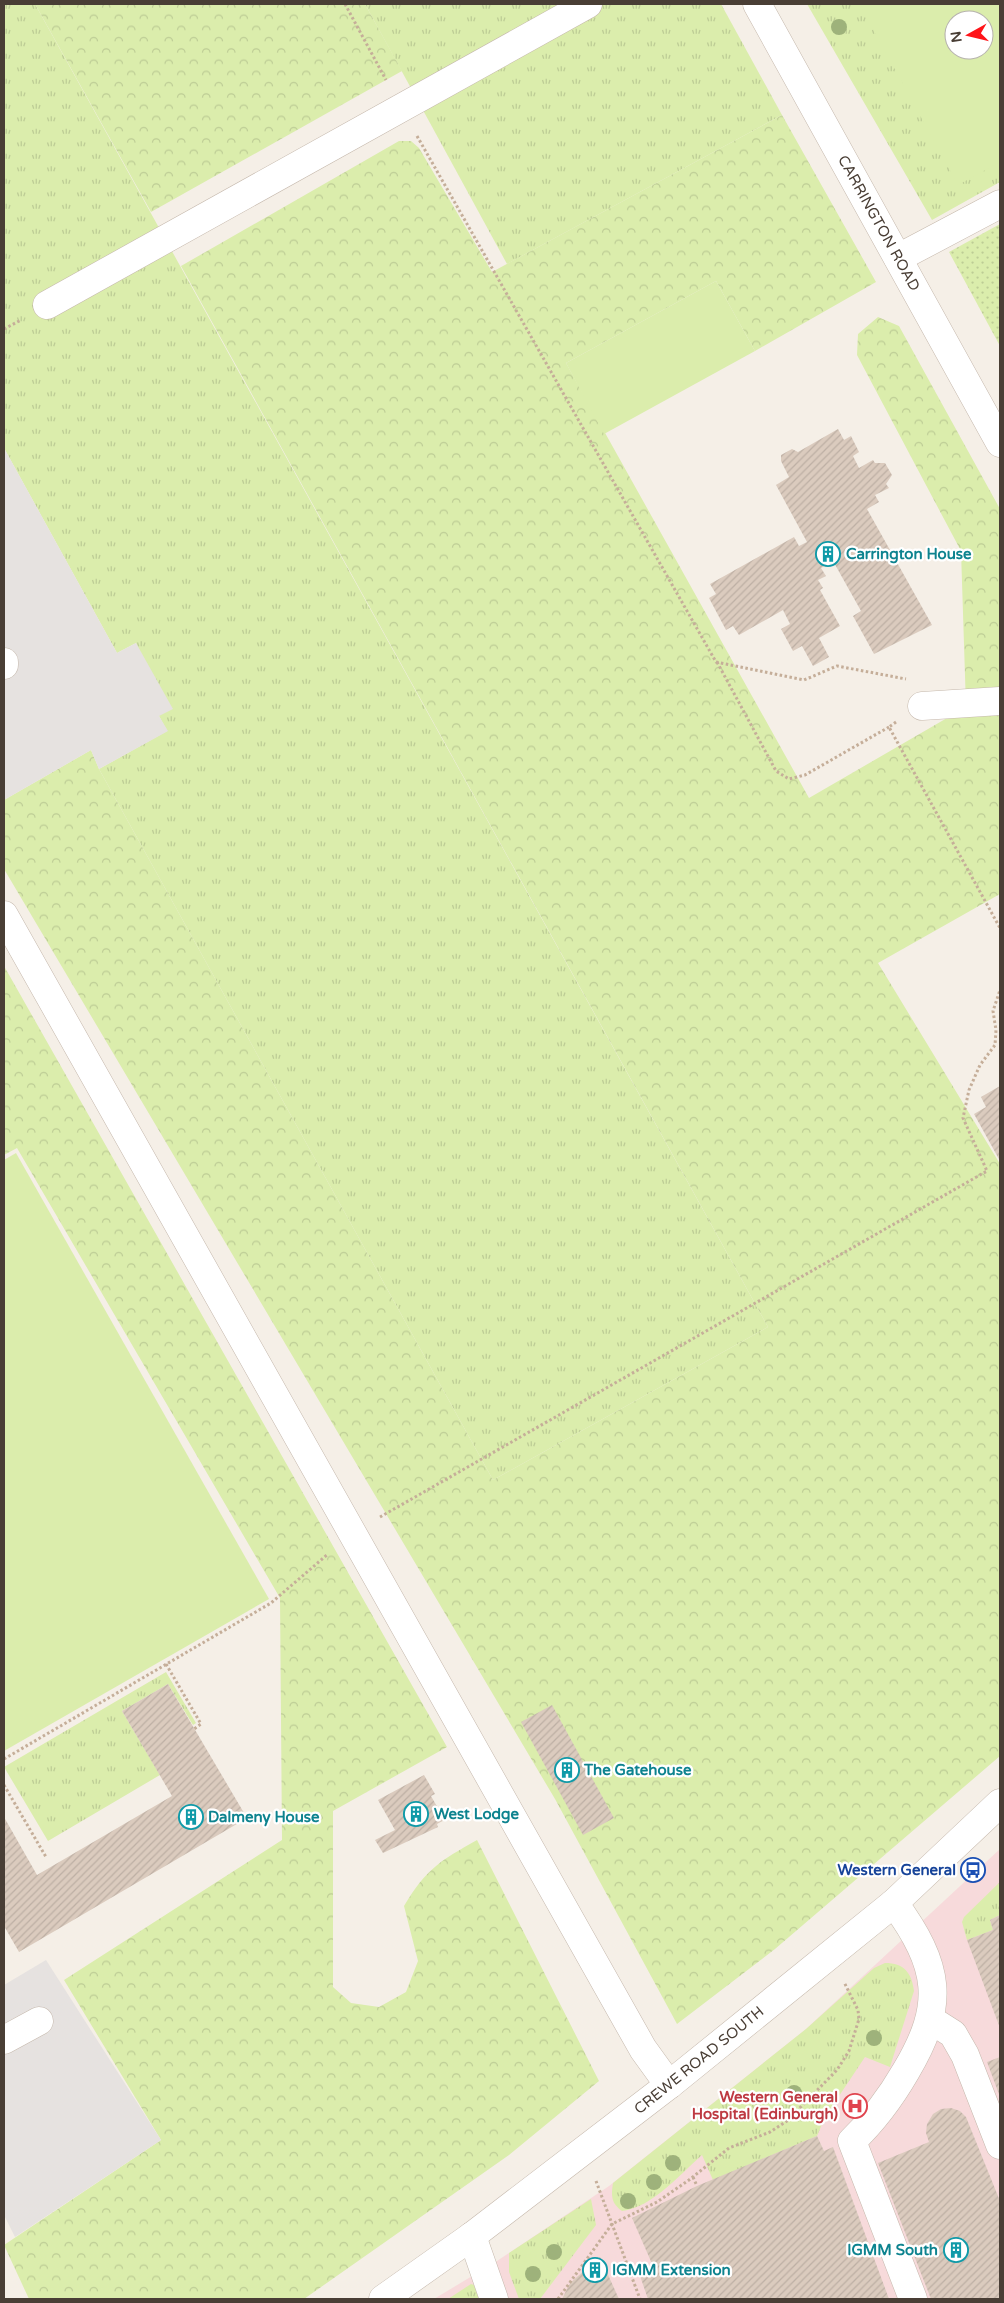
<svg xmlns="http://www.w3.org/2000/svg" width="1004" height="2303" font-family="'Varela Round',sans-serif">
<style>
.medical{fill:#f7dadb}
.grass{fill:url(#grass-tufts);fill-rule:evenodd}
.forest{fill:url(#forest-crowns)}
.park{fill:url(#park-dots)}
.pitch{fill:#dbedac;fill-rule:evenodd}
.parking{fill:#e6e2e0}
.building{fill:url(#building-hatch)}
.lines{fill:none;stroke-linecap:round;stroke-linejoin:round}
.minor-casing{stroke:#c5b8ac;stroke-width:29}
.path{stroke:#c5ae99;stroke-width:3;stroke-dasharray:2.5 2.5;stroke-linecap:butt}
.minor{stroke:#fff;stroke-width:28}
.tree{fill:#9eb27b}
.labels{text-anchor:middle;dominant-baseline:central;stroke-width:4.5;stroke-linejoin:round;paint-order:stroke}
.street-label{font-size:15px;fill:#493e35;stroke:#fff}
.culture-label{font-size:15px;font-weight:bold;fill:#0d838f;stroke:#fff;text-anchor:start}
.transit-label{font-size:15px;font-weight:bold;fill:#164399;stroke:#fff;text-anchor:end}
.health-label{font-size:15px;font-weight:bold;fill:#be3a42;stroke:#fff;text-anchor:end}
</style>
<defs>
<pattern id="grass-tufts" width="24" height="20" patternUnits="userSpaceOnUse" patternTransform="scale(1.25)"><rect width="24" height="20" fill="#dbedac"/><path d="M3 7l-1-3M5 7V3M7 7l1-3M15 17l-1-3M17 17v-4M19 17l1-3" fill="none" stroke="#bdcc95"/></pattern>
<pattern id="forest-crowns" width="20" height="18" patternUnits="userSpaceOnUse" patternTransform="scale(1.25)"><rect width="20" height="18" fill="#dbedac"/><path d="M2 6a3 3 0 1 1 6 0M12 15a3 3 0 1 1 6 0" fill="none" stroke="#bdcc95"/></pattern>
<pattern id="park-dots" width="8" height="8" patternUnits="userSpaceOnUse" patternTransform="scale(1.25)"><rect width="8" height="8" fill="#dbedac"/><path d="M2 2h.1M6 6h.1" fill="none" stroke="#bdcc95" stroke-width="1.8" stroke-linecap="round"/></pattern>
<pattern id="building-hatch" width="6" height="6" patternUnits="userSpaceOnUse" patternTransform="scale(1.25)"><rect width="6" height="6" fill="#dbcbbe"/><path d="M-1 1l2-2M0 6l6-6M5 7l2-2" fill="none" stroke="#bdafa4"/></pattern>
</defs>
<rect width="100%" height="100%" fill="#f5efe7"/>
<polygon class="medical" points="1000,1849 1000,2299 434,2299 497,2261 609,2186 806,2029"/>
<g class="grass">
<polygon points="4,4 35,4 768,1327 493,1480 99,769 167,731 159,716 136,643 117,653 4,448"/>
<polygon points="365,4 721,4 782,115 507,264"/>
<path d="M 807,4 L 1000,4 L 1000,182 L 932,220 ZM 954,20 L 984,20 L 984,50 L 954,50 Z"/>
<polygon points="166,1672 196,1723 193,1725 168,1684 122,1711 160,1775 48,1841 4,1767"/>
<polygon points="1000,1882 1000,1915 990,1920 993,1930 967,1940 962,1922 964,1917"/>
<path d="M 885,1963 C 904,1963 912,1973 914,1991 L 890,2067 L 865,2057 L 825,2117 L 817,2136 L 713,2180 L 702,2155 C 679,2175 653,2207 622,2211 C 611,2203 611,2196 613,2183 L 806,2029 L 874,1968 Z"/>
<polygon points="591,2199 596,2225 540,2299 519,2299 509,2272 509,2253"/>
<polygon points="471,2284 474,2285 479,2299 448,2299"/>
</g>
<g class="forest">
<polygon points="35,4 365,4 402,71 151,212"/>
<polygon points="782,115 876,282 755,351 716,281 566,363 809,798 966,707 961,551 857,355 858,334 878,317 899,326 1000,509 1000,894 878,963 1000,1164 1000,1756 775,1949 677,2024 555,1799 4,869 4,800 91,750 99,769 493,1480 768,1327 181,266 399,141 411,141 419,148 492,272"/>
<path d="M 4,966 L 447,1747 L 333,1811 L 333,1987 L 351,2003 L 379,2007 L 406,1992 L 418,1961 L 404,1906 C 427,1868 440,1861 477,1840 L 599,2081 L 509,2155 L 304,2299 L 29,2299 L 4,2245 L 161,2140 L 64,1980 L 282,1840 L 280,1598 L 17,1148 L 4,1155 Z"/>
</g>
<polygon class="park" points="1000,224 1000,346 949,252"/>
<g class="pitch">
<path d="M 871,4 L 1000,4 L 1000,162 L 958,185 L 862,9 ZM 954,20 L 984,20 L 984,50 L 954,50 Z"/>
<polygon points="716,281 755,351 604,434 566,363"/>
<polygon points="16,1153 269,1599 4,1751 4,1160"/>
</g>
<g class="parking">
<polygon points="4,448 117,653 136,643 173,709 159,716 168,731 99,769 91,750 4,800"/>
<polygon points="46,1960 161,2140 15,2237 4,2215 4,1985"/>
</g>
<g class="building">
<polygon points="838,429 844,440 851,436 859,452 853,456 859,468 873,460 875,463 885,463 892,475 886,484 889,488 875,495 879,502 867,509 932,625 874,654 853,616 861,611 833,561 821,568 826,576 818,580 823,588 820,590 840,626 819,638 829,657 813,666 802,646 793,651 781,629 790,624 783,610 739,635 733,626 726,630 709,598 716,594 710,584 794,537 799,546 807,542 776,485 789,477 781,461 781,455 792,449 798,452"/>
<polygon points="1000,1086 1000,1161 974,1114 986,1107 981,1097"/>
<polygon points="168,1684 247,1818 19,1952 4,1926 4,1817 37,1875 172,1796 122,1711"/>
<polygon points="552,1705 614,1818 583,1835 521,1722"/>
<polygon points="424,1775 435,1794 431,1796 439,1810 442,1808 448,1818 437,1824 438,1827 383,1853 375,1840 395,1830 378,1800"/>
<polygon points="1000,1915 1000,2028 967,1940 993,1930 990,1920"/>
<polygon points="1000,2057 1000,2097 987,2062"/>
<polygon points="951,2108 960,2111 966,2117 1000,2201 1000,2299 931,2299 878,2163 929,2142 926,2133 927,2124 933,2114 941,2109"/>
<polygon points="817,2136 824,2151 833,2147 889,2299 648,2299 639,2273 653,2266 632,2218 697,2186"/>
<polygon points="600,2257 619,2299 562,2299 570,2283"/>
</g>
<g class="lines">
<defs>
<g id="minor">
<polyline points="757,4 1000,443"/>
<polyline points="898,258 1000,204"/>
<polyline points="47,305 588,4"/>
<polyline points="4,662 4,665"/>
<polyline points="922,706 1000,701"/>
<polyline points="4,915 643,2049 669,2085"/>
<path d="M 894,1903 C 940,1966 946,2004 906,2071 C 891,2097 874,2120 852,2141 L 913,2299"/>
<polyline points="931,2020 953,2034 965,2055 1000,2145"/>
<polyline points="4,2040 39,2021"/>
<polyline points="472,2236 494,2299"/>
<polyline points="383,2299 472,2236 669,2085 894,1903 1000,1803"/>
</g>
</defs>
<use href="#minor" class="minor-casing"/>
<g class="path">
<polyline points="345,4 386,80"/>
<polyline points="417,136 716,662 804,680 837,666 906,679"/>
<polyline points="4,329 21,320"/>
<polyline points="717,662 776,771 789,779 805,775 889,727"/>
<polyline points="896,722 889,727 1000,928"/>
<polyline points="380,1517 987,1171 963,1118 969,1090 980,1065 995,1045 996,1030 993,1011 1000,990"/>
<polyline points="166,1664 201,1724 194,1729"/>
<polyline points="4,1759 271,1603 328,1554"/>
<polyline points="4,1785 46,1857"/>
<polyline points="693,2177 697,2186"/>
<polyline points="596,2181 640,2299"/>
<polyline points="558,2299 612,2224 657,2202 689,2180 729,2148 770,2132 787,2121 837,2070 849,2051 859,2019 858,2010 844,1982"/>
</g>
<use href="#minor" class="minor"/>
</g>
<g class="tree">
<circle cx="839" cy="27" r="8"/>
<circle cx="874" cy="2038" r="8"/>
<circle cx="794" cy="2093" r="8"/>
<circle cx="673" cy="2163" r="8"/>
<circle cx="654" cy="2182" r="8"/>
<circle cx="628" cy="2201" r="8"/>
<circle cx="554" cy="2252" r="8"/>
<circle cx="533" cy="2274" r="8"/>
</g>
<defs>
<symbol id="building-ring" viewBox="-11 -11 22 22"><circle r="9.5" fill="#fff" stroke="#0f9aa8" stroke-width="1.5"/><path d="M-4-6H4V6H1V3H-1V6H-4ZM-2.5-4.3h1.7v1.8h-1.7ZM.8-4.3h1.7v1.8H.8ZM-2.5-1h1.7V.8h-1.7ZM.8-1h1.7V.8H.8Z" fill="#0f9aa8"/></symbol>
<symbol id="bus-ring" viewBox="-11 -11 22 22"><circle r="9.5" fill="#fff" stroke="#1a4fb4" stroke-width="1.5"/><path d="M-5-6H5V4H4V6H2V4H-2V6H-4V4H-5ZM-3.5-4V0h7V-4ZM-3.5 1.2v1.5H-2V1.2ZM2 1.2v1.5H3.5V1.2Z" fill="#1a4fb4"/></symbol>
<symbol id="hospital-ring" viewBox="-11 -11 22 22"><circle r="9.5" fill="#fff" stroke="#e0444e" stroke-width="1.5"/><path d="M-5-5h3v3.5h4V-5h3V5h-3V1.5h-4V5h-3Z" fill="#e0444e"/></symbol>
</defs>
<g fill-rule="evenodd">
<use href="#building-ring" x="814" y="540" width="28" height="28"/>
<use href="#building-ring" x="553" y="1756" width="28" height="28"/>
<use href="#building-ring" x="402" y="1800" width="28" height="28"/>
<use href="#building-ring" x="177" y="1803" width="28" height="28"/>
<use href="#bus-ring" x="959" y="1856" width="28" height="28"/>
<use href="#hospital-ring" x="841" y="2092" width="28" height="28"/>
<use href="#building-ring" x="942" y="2236" width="28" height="28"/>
<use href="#building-ring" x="581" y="2256" width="28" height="28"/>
</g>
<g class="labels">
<g class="street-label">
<text transform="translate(879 223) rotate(61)">CARRINGTON ROAD</text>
<text transform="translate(699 2060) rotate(-39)">CREWE ROAD SOUTH</text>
</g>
<g class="culture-label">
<text x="846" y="554">Carrington House</text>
<text x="584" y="1770">The Gatehouse</text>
<text x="434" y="1814">West Lodge</text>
<text x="208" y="1817">Dalmeny House</text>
<text x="938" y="2250" text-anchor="end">IGMM South</text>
<text x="612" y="2270">IGMM Extension</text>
</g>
<g class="transit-label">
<text x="956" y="1870">Western General</text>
</g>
<g class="health-label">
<text x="838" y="2097">Western General<tspan x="838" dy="17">Hospital (Edinburgh)</tspan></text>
</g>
</g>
<rect width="1004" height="2303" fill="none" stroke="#493e35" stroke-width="10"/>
<g transform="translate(969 35) rotate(262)"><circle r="24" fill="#ffffff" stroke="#b6b2ae"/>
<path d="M0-4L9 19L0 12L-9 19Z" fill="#ff1419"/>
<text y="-8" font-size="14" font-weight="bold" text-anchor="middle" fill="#493e35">N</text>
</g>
</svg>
